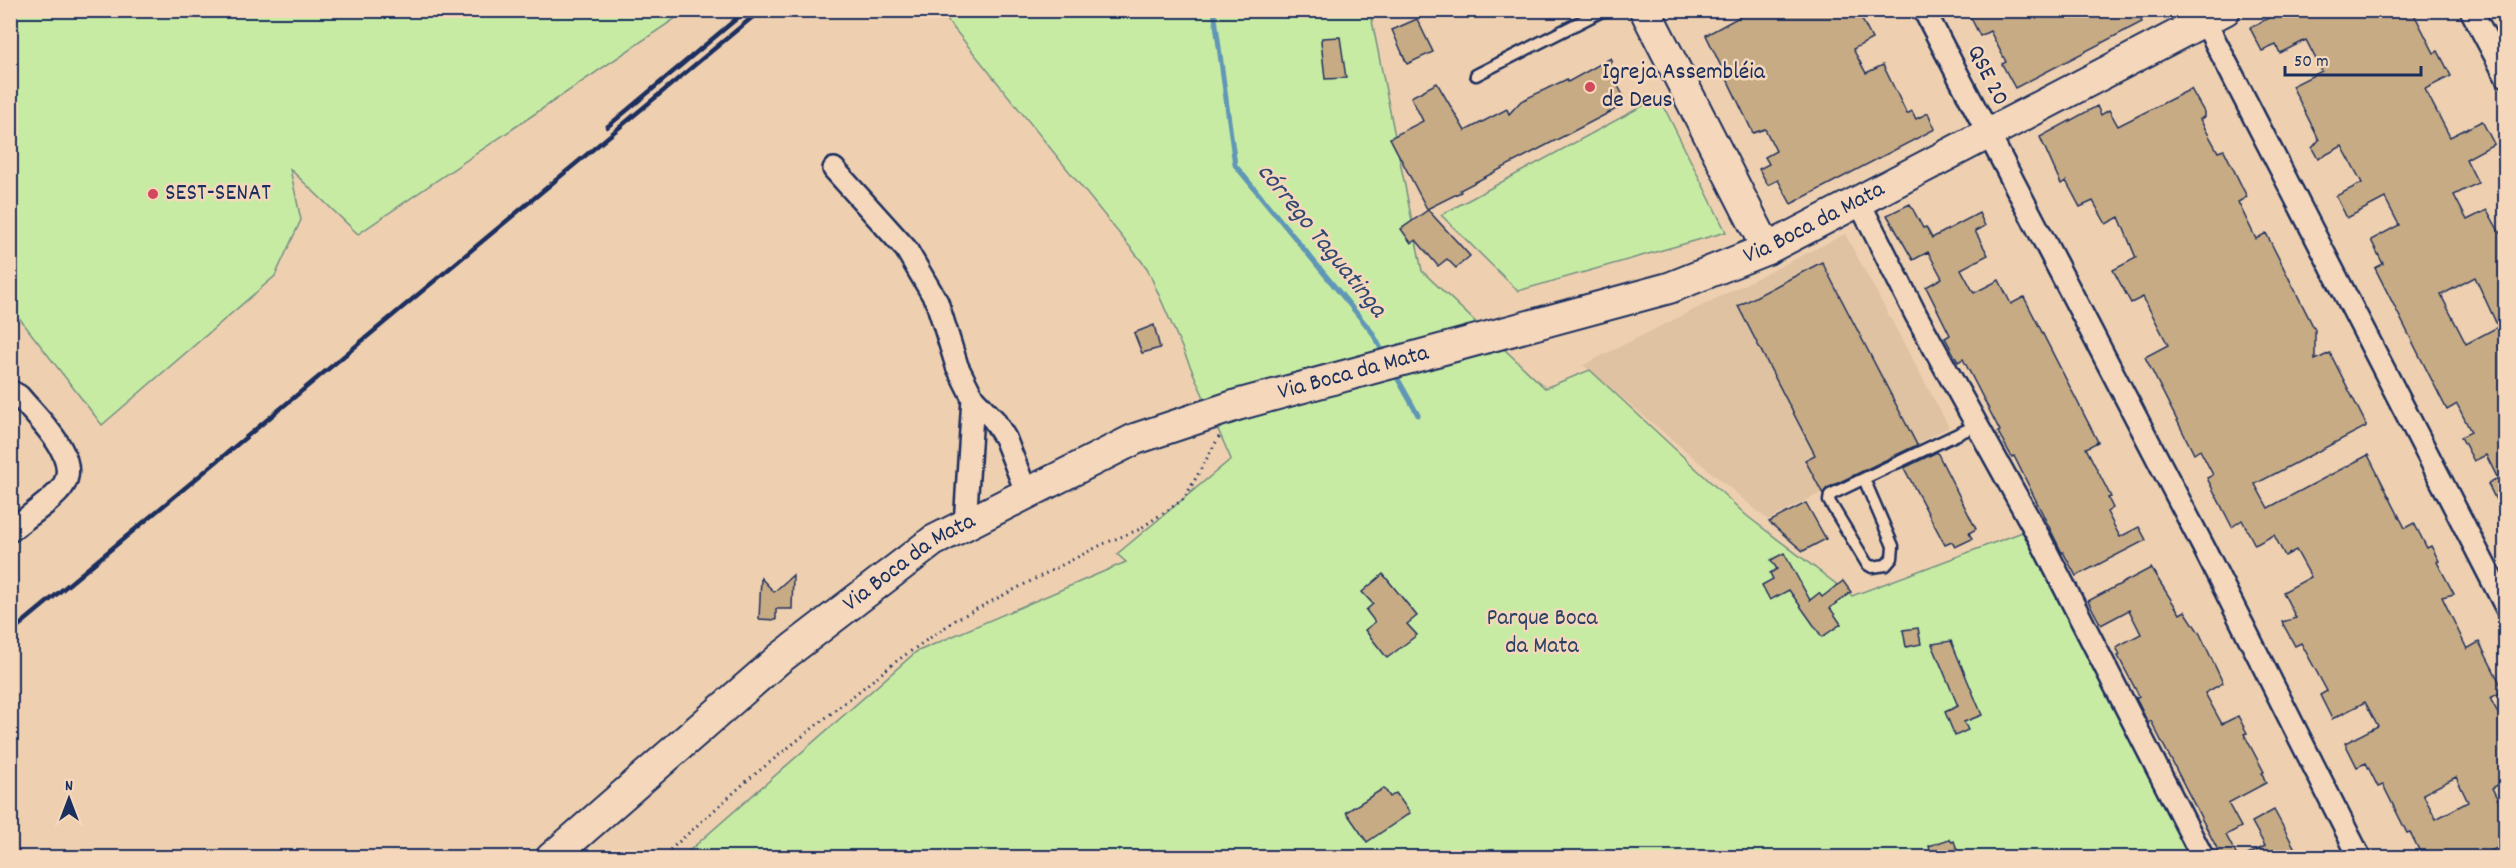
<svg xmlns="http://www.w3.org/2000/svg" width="2516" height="868" font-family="Dekko,sans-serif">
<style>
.built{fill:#dec2a2}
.green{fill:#c8eba4;stroke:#728d81;stroke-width:1.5}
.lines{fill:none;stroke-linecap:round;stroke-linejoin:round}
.stream{stroke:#6197b6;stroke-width:5}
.building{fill:#c7ab84;stroke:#1b2f5e;stroke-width:1.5;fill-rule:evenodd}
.lane-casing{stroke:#1b2f5e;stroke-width:15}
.street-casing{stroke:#1b2f5e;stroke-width:26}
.secondary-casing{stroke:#1b2f5e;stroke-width:34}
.path{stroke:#1b2f5e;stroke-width:3;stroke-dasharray:1.5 4.5;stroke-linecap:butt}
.lane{stroke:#f5d7bb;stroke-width:10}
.street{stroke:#f5d7bb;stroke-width:21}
.secondary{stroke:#f5d7bb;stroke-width:30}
.rail{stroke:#1b2f5e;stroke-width:4.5}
.poi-dot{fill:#d1495b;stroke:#f5d7bb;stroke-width:2}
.labels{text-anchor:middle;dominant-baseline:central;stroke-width:5;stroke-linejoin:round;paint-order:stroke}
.poi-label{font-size:24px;fill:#1b2f5e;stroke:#f5d7bb;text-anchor:start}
.street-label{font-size:24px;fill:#1b2f5e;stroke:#f5d7bb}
.park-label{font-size:24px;fill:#2c4265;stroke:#f5d7bb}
.water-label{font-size:26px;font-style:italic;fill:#2d4974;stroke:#f5d7bb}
</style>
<rect width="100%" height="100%" fill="#eed0b0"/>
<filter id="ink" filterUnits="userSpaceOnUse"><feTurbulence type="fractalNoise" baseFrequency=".0167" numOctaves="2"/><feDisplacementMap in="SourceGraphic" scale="12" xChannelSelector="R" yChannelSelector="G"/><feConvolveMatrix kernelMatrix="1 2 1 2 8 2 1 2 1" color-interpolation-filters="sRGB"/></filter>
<g filter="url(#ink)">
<polygon class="built" points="1845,234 1949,427 1768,520 1583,365"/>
<g class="green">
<polygon points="11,10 686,10 686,11 358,234 290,169 301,220 275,276 102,425 20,319 11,326"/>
<polygon points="939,10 1370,11 1422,271 1545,388 1590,370 1747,516 1852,596 2036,527 2203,858 681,858 916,652 1126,562 1117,554 1231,459 1147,268"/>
<polygon points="1659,97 1726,232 1518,291 1441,215"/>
</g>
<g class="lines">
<g class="stream">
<polyline points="1214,10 1235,165 1372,332 1385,356"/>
<polyline points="1394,372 1418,415"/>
</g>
</g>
<g class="building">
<polygon points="1752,10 1857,10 1872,39 1853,49 1866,73 1883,65 1907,114 1912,111 1916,119 1928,113 1935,129 1791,204 1778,180 1768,185 1759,169 1769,164 1765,157 1776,151 1765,129 1753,133 1706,35"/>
<polygon points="1967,10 2136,10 2142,22 2015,88 2002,64 2006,62 1990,31 1980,36"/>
<path d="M 2283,10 L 2412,10 L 2434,53 L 2438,51 L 2451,76 L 2425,89 L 2450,137 L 2482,121 L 2494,144 L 2466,159 L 2478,183 L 2454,195 L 2467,220 L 2487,210 L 2500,233 L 2505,230 L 2505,518 L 2488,484 L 2498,479 L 2486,455 L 2474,461 L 2461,437 L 2471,432 L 2457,404 L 2447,410 L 2375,268 L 2383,264 L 2371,240 L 2399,225 L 2385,198 L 2347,218 L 2336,196 L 2362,183 L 2342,146 L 2318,159 L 2312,148 L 2319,140 L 2292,86 L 2322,71 L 2306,40 L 2280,53 L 2276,45 L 2262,51 L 2250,28 ZM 2475,277 L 2498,327 L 2466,344 L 2441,295 Z"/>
<polygon points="1417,19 1433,52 1407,64 1392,30"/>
<polygon points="1340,37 1346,78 1325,79 1321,41 1322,38"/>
<polygon points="1611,58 1611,73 1624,97 1622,106 1460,190 1461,192 1427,209 1390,138 1423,121 1411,97 1437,83 1465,131 1507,109 1509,114 1521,101 1567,79 1568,82"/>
<path d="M 2191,89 L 2204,112 L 2204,117 L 2200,119 L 2218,152 L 2224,150 L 2247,197 L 2238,202 L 2256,239 L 2266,233 L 2315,330 L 2315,360 L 2330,353 L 2367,426 L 2255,484 L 2268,508 L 2368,455 L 2405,528 L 2414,523 L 2427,548 L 2431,546 L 2439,561 L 2437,562 L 2454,594 L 2442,597 L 2467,649 L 2479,642 L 2504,691 L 2490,698 L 2505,726 L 2505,781 L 2492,788 L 2505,814 L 2505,840 L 2498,844 L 2499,847 L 2478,858 L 2423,858 L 2410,832 L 2407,833 L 2383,785 L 2378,787 L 2366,763 L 2357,767 L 2345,743 L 2378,726 L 2365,702 L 2332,719 L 2320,695 L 2327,691 L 2301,643 L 2295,646 L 2282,622 L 2296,618 L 2283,592 L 2311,577 L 2296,550 L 2285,556 L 2274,535 L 2255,545 L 2242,520 L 2232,527 L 2207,478 L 2213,475 L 2200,450 L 2194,454 L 2145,357 L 2168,345 L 2143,297 L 2131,303 L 2113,270 L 2136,258 L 2119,217 L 2106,224 L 2093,201 L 2080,207 L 2066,181 L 2061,184 L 2040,137 L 2097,106 L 2101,115 L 2109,110 L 2118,126 ZM 2456,777 L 2468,802 L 2436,819 L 2423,794 Z"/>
<polygon points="1910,204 1923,228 1926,227 1932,238 1979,213 1985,226 1975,231 1988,255 1961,269 1974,293 1999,280 2011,304 2024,297 2098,442 2086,448 2111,497 2108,498 2113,508 2107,512 2120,537 2139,527 2146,540 2076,576 2063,552 2062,553 2014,456 2012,457 1998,432 2000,431 1963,359 1958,362 1945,338 1950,335 1926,287 1942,278 1928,252 1913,260 1887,215"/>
<polygon points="1428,210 1470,256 1456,268 1447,259 1438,266 1416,240 1411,243 1401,229"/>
<polygon points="1822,262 1917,445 1827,488 1823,494 1805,460 1815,455 1738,306"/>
<polygon points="1154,325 1160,348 1142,353 1134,333"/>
<polygon points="1937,452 1976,529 1969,533 1972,539 1955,547 1952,542 1945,545 1904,468"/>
<polygon points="1806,503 1826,539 1803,551 1769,522"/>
<polygon points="1784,553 1810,600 1819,593 1822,597 1843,581 1851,592 1830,608 1841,624 1822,637 1789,590 1770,600 1762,585 1773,579 1770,573 1777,569 1771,560"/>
<polygon points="2151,568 2180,614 2185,611 2200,634 2223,683 2205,693 2222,724 2238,716 2247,733 2244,734 2264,772 2262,773 2266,783 2228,803 2241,827 2226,835 2238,858 2222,858 2151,721 2148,723 2136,698 2139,696 2118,656 2120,655 2116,647 2141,634 2129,610 2101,625 2088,601"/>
<polygon points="1383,574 1417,616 1407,624 1417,635 1387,658 1365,630 1375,622 1366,610 1373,604 1362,592"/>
<polygon points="793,575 792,609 776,609 776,620 759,619 761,578 774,592"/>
<polygon points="1918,628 1921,644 1906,647 1903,630"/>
<polygon points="1951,641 1982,715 1964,722 1968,730 1955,736 1945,712 1958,706 1932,644"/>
<polygon points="1384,788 1390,797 1396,793 1410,813 1367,842 1346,812"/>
<polygon points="2274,810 2300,858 2242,858 2265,846 2252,822"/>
<polygon points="1949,839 1952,842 1954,841 1960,858 1932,858 1929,846"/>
</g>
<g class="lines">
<defs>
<g id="lane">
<polyline points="1476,75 1604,10"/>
<path d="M 1864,479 L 1893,546 L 1892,558 L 1886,565 L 1872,567 L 1867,564 L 1829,501 L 1830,495 C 1879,471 1928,448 1977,425"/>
</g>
<g id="street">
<polyline points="1924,10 2205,550 2360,858"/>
<polyline points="2199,10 2506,607"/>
<polyline points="2471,10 2506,76"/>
<polyline points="834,169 906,249 937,302 957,366 973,398 994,420 1005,438 1027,494"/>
<polyline points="1858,200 1916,315 2039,537 2203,858"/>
<path d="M 10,391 L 19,396 C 36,417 82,457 63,486 C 55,499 24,519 10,531"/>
<polyline points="965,525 973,398"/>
</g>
<g id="secondary">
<polyline points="1645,10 1767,249"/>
<path id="s1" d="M 551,858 L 779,659 L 933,541 L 1135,439 L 1237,405 L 1669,288 L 1767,249 L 2225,10"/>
</g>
</defs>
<use href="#lane" class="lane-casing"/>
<use href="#street" class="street-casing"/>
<use href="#secondary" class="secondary-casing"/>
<polyline class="path" points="661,858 749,779 898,660 957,619 1103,544 1138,530 1184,499 1220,435"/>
<use href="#lane" class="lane"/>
<use href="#street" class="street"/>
<use href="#secondary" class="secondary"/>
<g class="rail">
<polyline points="607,127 747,10"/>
<polyline points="10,633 761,10"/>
</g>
</g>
</g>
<g class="poi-dot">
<circle cx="1590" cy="87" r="6"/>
<circle cx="153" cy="194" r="6"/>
</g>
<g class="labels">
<g class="poi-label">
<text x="1602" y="73">Igreja Assembléia<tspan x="1602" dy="28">de Deus</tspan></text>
<text x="165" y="194">SEST-SENAT</text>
</g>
<g class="street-label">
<text transform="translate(1987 76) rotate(63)">QSE 20</text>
<text stroke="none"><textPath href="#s1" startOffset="1437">Via Boca da Mata</textPath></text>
<text stroke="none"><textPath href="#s1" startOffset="951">Via Boca da Mata</textPath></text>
<text stroke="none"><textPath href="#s1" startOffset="465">Via Boca da Mata</textPath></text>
</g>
<g class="park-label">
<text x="1542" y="619">Parque Boca<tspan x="1542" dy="28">da Mata</tspan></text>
</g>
<g class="water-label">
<text transform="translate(1321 241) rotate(51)">córrego Taguatinga</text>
</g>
</g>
<rect width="2516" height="868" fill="none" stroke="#f5d7bb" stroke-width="36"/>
<rect x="18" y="18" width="2480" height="832" fill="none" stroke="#1b2f5e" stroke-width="2" filter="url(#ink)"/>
<g transform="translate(69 799)" stroke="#f5d7bb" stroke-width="4.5" paint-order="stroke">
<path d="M0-4.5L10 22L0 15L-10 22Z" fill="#1b2f5e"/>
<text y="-9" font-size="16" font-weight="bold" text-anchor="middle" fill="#1b2f5e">N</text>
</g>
<path d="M2285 66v9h136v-9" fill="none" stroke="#1b2f5e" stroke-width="3"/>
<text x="2294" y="66" font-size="18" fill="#1b2f5e" stroke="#f5d7bb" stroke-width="4.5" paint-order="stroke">50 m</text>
</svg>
